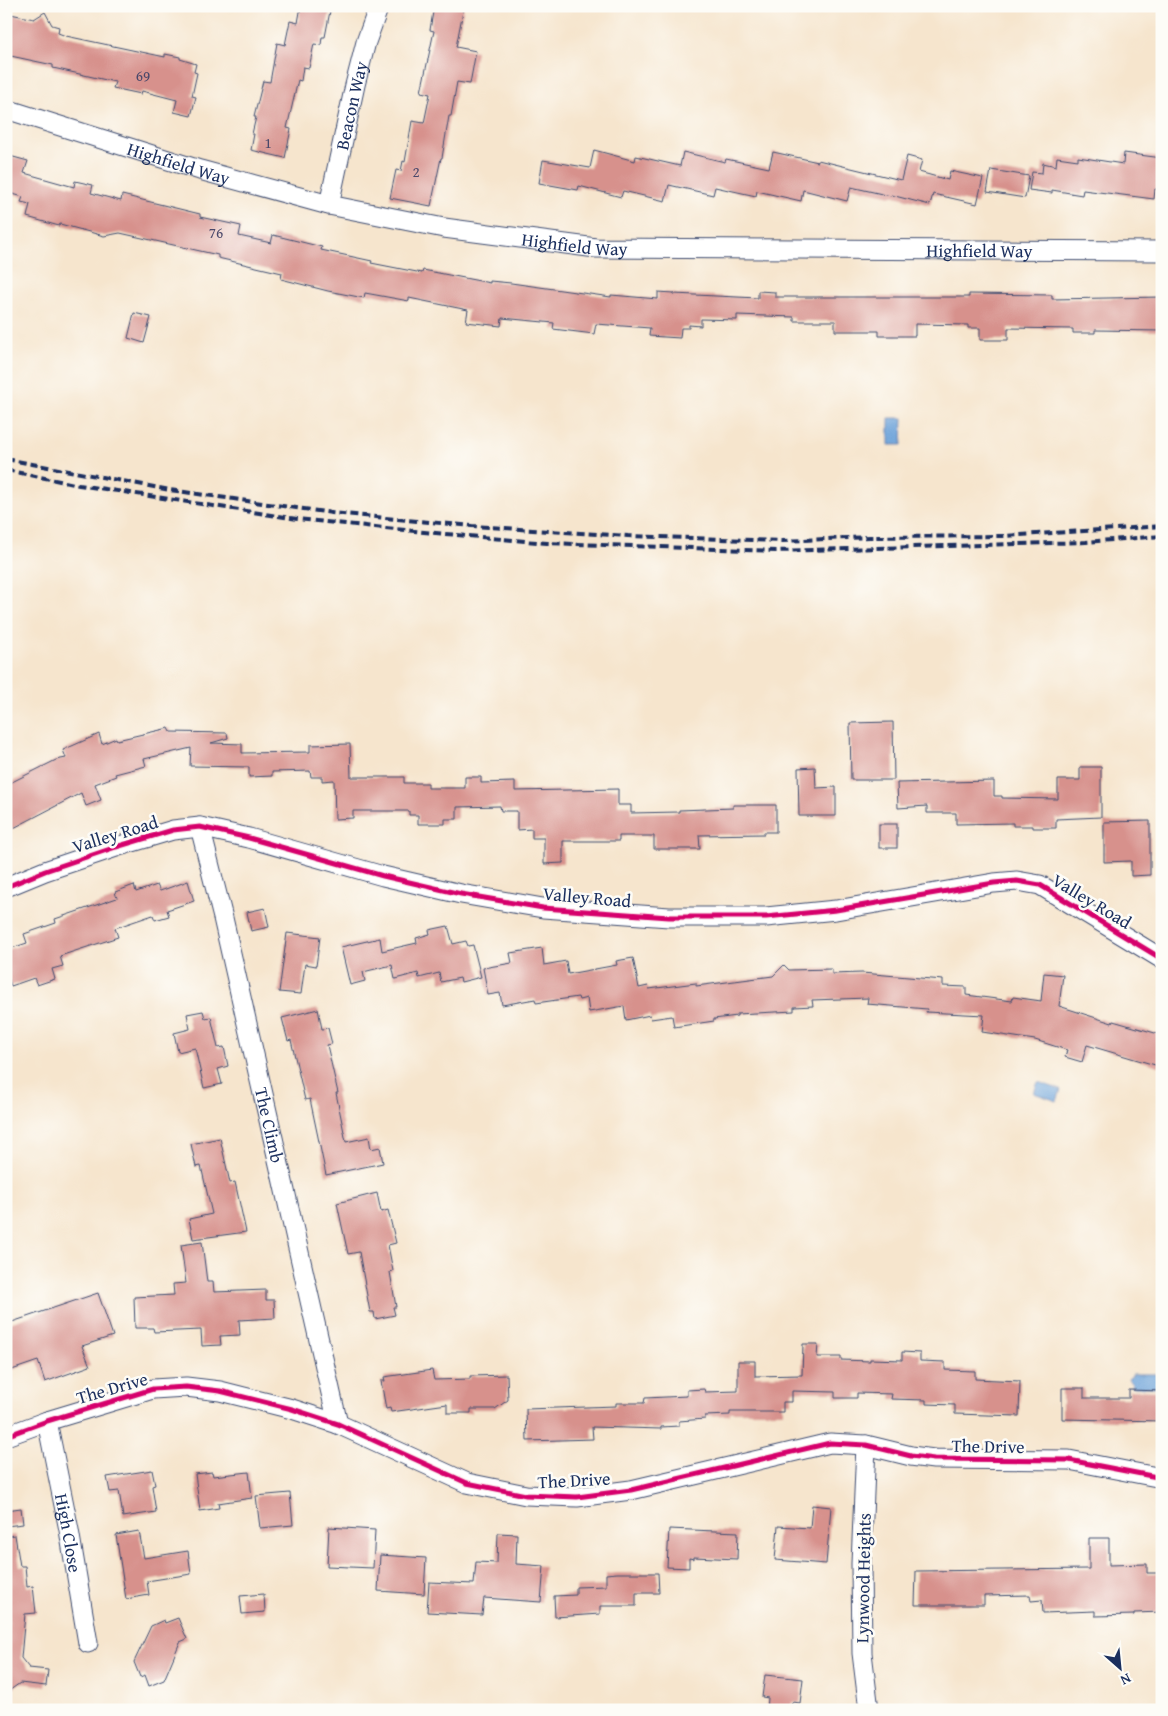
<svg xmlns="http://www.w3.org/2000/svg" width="1168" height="1716" font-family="'Gentium Book Plus',serif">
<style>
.water{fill:#6ca2d9;stroke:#44689c}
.building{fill:#d7918c}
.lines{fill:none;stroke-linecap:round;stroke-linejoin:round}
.minor-casing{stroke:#3c4a6f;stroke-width:21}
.minor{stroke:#fff;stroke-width:19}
.rail{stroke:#1b2f5e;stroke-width:4;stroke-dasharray:8 4;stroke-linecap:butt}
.cycleway-casing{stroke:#fdfcf7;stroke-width:8}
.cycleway{stroke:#d6006c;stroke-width:5}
.labels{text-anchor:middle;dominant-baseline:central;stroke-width:5;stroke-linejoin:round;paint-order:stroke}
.number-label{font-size:15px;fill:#4a486a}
.street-label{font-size:18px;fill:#1b2f5e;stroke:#fdfcf7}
</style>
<rect width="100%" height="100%" fill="#fdfcf7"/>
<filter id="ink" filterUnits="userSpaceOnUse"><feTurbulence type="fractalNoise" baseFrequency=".02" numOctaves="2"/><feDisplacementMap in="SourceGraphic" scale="10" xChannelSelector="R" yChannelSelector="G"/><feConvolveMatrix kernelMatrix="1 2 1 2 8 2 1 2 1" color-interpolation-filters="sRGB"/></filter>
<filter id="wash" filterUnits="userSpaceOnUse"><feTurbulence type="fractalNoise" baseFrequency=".0096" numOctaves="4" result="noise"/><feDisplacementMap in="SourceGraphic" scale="20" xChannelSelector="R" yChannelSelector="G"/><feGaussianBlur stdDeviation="1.12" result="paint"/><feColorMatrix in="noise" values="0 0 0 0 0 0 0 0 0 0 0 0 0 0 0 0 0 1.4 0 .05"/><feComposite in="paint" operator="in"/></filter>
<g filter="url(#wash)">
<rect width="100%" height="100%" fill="#f6e5cd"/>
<g class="water">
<polygon points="889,418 903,418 902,445 889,445"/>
<polygon points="1038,1082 1061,1090 1057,1101 1034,1093"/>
<polygon points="1132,1374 1158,1374 1157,1387 1132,1387 1132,1384 1128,1380 1129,1378 1132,1376"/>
</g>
<g id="blocks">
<g class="building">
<polygon points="301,6 331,6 325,37 322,37 321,45 314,44 309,68 303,67 301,81 298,80 287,128 291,129 285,158 251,150 254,134 252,134 256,117 254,117 263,81 270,82 277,43 285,45 290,21 298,23"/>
<polygon points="434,6 464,6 456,47 476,51 470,84 457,82 451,116 449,116 442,158 441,158 431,206 390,198 396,170 401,171 403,161 405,162 412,121 424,123 430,94 421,92 434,31 430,30"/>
<polygon points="45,12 52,25 59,27 58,33 66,36 165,57 165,54 180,57 180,59 196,64 194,72 197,73 192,96 196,97 191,116 174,112 177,100 142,91 141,94 113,88 115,82 53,68 53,65 6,55 6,13 34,19"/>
<polygon points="594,150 635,161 636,156 680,166 683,152 725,162 726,159 769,168 773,152 818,162 818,160 901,180 907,156 922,160 919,172 948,180 950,171 983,178 977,204 933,194 930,205 891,195 891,196 851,187 847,201 803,190 801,201 757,191 756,196 715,187 713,195 669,185 665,201 623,191 621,197 579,186 578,190 539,183 543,160 590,168"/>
<polygon points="1124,153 1162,158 1162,190 1155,189 1154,199 1083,190 1082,195 1052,190 1052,193 1029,190 1032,172 1042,173 1043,163 1056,166 1057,157 1078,160 1078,157 1123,164"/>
<polygon points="6,155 28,161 24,173 74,187 75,181 93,185 91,193 121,201 122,195 200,214 200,217 241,226 239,236 271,243 273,235 322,247 321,250 372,261 371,263 422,273 423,270 490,283 490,281 511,283 611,297 611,295 658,299 658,292 674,293 674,294 758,298 758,291 775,292 775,297 969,297 969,294 1052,295 1052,299 1162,297 1162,331 1095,330 1095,333 1073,333 1073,329 1008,328 1008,340 980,340 980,328 968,328 968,325 915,324 915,336 879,336 879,331 835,331 835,321 794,321 794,317 737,315 737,320 701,319 701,326 689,325 689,328 681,328 680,338 649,336 650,328 596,324 594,334 553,329 554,323 502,318 501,326 466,322 468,310 409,298 409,301 365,293 364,298 328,291 281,279 282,273 218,258 218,255 120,233 104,236 60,224 59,226 27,217 30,204 21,202 23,197 6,192"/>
<polygon points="991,170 1029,176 1025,198 987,192"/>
<polygon points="134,313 151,317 144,343 128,338"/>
<polygon points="893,722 894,780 851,780 850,723"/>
<polygon points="169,728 171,732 227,733 228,738 211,743 242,744 242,753 310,752 310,745 350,744 351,777 404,777 404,783 428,783 428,788 465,788 465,777 481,777 481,783 515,782 515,791 618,789 618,805 631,805 631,813 679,812 679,810 733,808 733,805 776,805 776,832 764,832 764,834 699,835 700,849 654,849 654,836 619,836 619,841 563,841 563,863 544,864 544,838 532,838 532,829 517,830 517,811 501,811 500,806 457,807 457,819 445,819 445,824 418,824 418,815 409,815 409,811 353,811 353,818 335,819 334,780 322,781 322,777 311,777 310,771 272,772 272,776 249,777 249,767 190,766 191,748 144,759 146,766 115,774 116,776 95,784 101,800 86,806 81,793 6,832 6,785 56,760 66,758 63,750 99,734 102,744 116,738 117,740"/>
<polygon points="815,767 816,788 836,787 836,816 799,816 798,768"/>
<polygon points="1080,767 1101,767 1101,817 1056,819 1056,828 1033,828 1033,826 1013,826 1013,823 956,824 956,813 927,813 927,806 898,808 897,783 994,781 994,796 1002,796 1002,798 1058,799 1058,780 1080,780"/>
<polygon points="1150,821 1150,875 1131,876 1131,861 1104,862 1104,822"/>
<rect x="879" y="824" width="18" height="24"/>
<polygon points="188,881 194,901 167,910 169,916 155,920 153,915 115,928 118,937 60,956 63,966 52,969 55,979 37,985 34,978 11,986 6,971 6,950 27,943 24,934 56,923 55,919 117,898 115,892 134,885 136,892 157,885 160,891"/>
<polygon points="265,908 269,927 251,931 247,912"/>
<polygon points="448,926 453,944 466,941 468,946 473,945 481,977 461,982 460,978 441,982 439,973 419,978 418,973 395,979 392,965 363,972 365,981 350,985 341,947 380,938 382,951 417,943 416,938 430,934 429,930"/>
<polygon points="287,933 320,937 316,966 305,964 301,994 279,992"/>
<polygon points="542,948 544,965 566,961 568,974 617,965 616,961 633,958 639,988 648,986 649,989 696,983 696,986 773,976 784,965 789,970 832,969 832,974 862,973 943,980 943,986 966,987 966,995 1012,1001 1013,997 1041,1001 1044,973 1063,975 1059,1006 1112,1023 1113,1021 1162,1035 1162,1067 1087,1045 1082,1062 1065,1057 1067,1050 1035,1040 982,1032 984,1015 926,1012 927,1009 867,1004 868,998 812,1000 813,1006 794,1007 794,1011 737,1014 737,1016 714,1019 714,1021 674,1027 672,1016 651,1019 650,1015 626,1020 624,1006 589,1012 587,998 579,1000 578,997 536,1003 535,999 502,1005 500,993 488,995 483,968 512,963 510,953"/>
<polygon points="318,1009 322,1029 328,1028 332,1044 327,1045 338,1093 336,1093 346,1142 369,1137 371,1149 380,1147 383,1163 326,1175 310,1099 305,1100 291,1040 288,1041 282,1018"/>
<polygon points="203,1011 205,1018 211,1017 218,1048 224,1047 228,1066 218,1069 222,1084 204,1088 195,1048 178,1052 174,1033 190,1029 187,1014"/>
<polygon points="220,1138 230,1183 235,1182 246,1232 193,1239 189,1219 212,1214 201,1166 196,1167 191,1144"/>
<polygon points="377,1193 381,1212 388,1210 396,1243 388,1245 393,1271 390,1272 396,1307 393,1307 395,1315 375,1319 374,1312 370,1312 359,1252 348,1254 337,1203"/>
<polygon points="202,1242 207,1282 213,1282 214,1292 266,1290 266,1300 274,1300 275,1318 239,1320 240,1335 220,1336 221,1345 202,1346 201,1330 154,1332 153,1328 135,1328 134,1297 174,1295 173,1284 186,1283 181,1245"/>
<polygon points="98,1293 113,1336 82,1346 90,1366 45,1382 38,1361 6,1372 6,1324"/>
<polygon points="803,1344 818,1344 817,1357 841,1357 841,1360 870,1361 870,1359 902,1360 902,1352 920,1353 920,1361 945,1362 945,1370 975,1371 975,1379 1020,1381 1019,1416 955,1414 955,1405 926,1404 926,1400 891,1399 892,1394 857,1393 857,1398 835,1398 835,1392 792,1391 792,1402 783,1402 783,1412 730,1412 730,1415 705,1416 705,1419 679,1421 679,1426 661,1427 661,1429 592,1427 593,1439 527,1441 526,1409 616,1406 616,1403 644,1403 645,1398 687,1396 687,1390 704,1389 705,1392 738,1391 738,1361 755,1361 755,1376 802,1375"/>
<polygon points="432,1370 434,1380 470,1379 470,1376 507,1375 508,1400 495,1409 471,1409 471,1413 447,1413 447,1404 391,1412 390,1408 386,1409 381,1381 385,1381 384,1377"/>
<polygon points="1062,1388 1084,1388 1084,1398 1129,1398 1129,1390 1162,1391 1162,1421 1062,1419"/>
<polygon points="152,1470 155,1485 152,1486 156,1512 123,1517 119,1491 110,1492 107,1477"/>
<polygon points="212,1472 213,1476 249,1472 252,1498 218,1503 219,1508 200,1511 195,1474"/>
<polygon points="290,1493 293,1525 260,1528 256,1496"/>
<polygon points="812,1505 831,1507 826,1564 775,1560 778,1526 810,1528"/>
<polygon points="21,1508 23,1524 6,1526 6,1510"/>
<polygon points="329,1527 375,1530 373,1568 327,1566"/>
<polygon points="669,1529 738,1532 737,1559 694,1557 694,1559 689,1558 689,1568 667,1567"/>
<polygon points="139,1531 144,1558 188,1551 191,1574 147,1581 149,1595 126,1599 116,1535"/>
<polygon points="498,1533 517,1534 516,1564 544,1566 541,1602 484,1598 482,1615 427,1612 429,1582 474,1584 476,1562 497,1563"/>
<polygon points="15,1535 20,1566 25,1566 27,1587 33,1586 36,1613 25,1614 21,1658 29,1668 48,1670 46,1686 20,1683 6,1693 6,1645 9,1616 6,1616 6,1536"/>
<polygon points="1089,1538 1109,1538 1109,1565 1147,1564 1147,1573 1162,1573 1162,1612 1134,1613 1134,1615 1095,1616 1095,1611 1043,1613 1042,1600 1031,1601 1030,1595 984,1596 984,1605 915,1605 916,1571 1089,1569"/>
<polygon points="380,1555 426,1558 424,1594 378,1591"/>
<polygon points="617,1573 658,1573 659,1593 636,1593 636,1606 600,1606 600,1614 555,1617 554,1596 576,1595 576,1587 606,1586 606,1574"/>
<polygon points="264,1594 265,1612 242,1614 240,1596"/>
<polygon points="178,1618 187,1639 180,1642 164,1680 149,1686 145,1675 140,1677 134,1662 151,1626 164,1620 165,1623"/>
<polygon points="765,1675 803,1679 800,1703 792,1702 791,1710 767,1710 768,1698 762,1697"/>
</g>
</g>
</g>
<g filter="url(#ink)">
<use href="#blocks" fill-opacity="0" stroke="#3c4a6f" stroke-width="1"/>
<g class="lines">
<defs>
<g id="minor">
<path id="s1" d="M 6,109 L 200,170 L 329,205 L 444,228 L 596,248 L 1162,251"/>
<path id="s2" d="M 329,205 L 355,85 L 366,42 L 379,6"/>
<path id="s3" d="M 200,827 L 223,918 L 338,1424"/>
<polyline points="6,887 45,871 116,847 173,830 200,827 249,838 383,876 461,894 543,908 669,917 766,917 836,910 994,883 1017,881 1040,885 1162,959"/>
<path id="s4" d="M 47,1421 L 69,1530 L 88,1643"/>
<polyline points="6,1436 47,1421 153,1389 186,1387 220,1391 292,1409 338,1424 467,1483 526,1495 577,1497 631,1490 830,1443 866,1445 911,1456 934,1459 1069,1460 1162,1478"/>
<polyline points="866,1445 861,1564 862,1653 869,1710"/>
</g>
</defs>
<use href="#minor" class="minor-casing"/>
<use href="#minor" class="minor"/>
<g class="rail">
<polyline points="6,459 170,490 332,513 472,526 628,536 782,541 870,537 1006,536 1162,526"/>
<polyline points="6,470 79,485 297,519 424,532 547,543 776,551 1086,542 1162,536"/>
</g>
<defs>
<g id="cycleway">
<polyline points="6,887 45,871 116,847 173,830 200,827 249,838 383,876 461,894 543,908 669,917 766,917 836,910 994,883 1017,881 1040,885 1162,959"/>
<polyline points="6,1436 47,1421 153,1389 186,1387 220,1391 292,1409 338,1424 467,1483 526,1495 577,1497 631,1490 830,1443 866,1445 911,1456 934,1459 1069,1460 1162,1478"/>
</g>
</defs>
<use href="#cycleway" class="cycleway-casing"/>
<use href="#cycleway" class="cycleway"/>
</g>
</g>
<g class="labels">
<g class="number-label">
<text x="143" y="75">69</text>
<text x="268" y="142">1</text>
<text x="416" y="171">2</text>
<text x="216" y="232">76</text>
</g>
<g class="street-label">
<text stroke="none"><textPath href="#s2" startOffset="102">Beacon Way</textPath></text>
<text stroke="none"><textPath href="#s1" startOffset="181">Highfield Way</textPath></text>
<text stroke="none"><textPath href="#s1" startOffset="586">Highfield Way</textPath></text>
<text stroke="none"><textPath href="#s1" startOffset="991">Highfield Way</textPath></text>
<text transform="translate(115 834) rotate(-17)">Valley Road</text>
<text transform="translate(587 897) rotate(5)">Valley Road</text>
<text transform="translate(1092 901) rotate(31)">Valley Road</text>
<text stroke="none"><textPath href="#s3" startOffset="306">The Climb</textPath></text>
<text transform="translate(112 1388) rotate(-16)">The Drive</text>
<text transform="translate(988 1446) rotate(1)">The Drive</text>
<text transform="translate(574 1480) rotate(-3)">The Drive</text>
<text stroke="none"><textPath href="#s4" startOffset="114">High Close</textPath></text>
<text transform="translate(863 1578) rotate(-89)">Lynwood Heights</text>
</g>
</g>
<rect width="1168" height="1716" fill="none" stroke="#fdfcf7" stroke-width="25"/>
<g transform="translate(1120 1668) rotate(153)" stroke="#fdfcf7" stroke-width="4" paint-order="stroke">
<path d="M0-4L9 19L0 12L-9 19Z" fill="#1b2f5e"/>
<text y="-8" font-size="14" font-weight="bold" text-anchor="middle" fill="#1b2f5e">N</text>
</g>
</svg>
